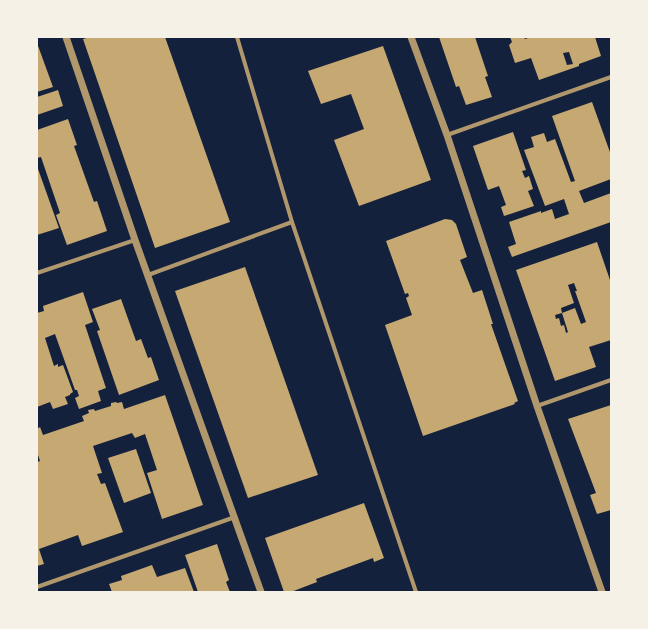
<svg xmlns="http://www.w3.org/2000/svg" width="648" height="629" font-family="Signika,sans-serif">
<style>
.building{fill:#c6a872;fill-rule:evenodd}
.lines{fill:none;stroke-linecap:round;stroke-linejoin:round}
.minor{stroke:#b1986c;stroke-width:4}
.tertiary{stroke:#b1986c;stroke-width:7}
</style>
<rect width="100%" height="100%" fill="#14213d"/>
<g class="building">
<polygon points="90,37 165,37 230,222 155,248 83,39"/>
<polygon points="439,37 475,37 488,76 485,77 492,97 466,105 459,86 456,87"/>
<path d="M 510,37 L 524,37 L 525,39 L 531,37 L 595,37 L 601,56 L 579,64 L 579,66 L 539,80 L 531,58 L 515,63 L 509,45 L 512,42 ZM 569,52 L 573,64 L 567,65 L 563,53 Z"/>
<polygon points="37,43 53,87 37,92"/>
<polygon points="383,46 431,180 359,206 334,140 364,129 351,94 321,104 308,71"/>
<polygon points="58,90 63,106 37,115 37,97"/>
<polygon points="592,102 611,155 611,179 579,191 584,203 611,193 611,222 512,257 508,247 516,244 509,222 541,211 541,213 552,209 555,219 569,214 564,199 545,206 524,150 534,147 531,137 544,133 547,142 555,139 571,182 575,181 552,116"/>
<polygon points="68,119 77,145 74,146 94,202 97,201 107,231 67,245 56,215 60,213 41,157 37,158 37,130"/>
<polygon points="513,132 526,170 522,171 525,178 529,176 533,189 528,191 534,206 504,216 501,207 506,205 499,186 488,190 473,146"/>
<polygon points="37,166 59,228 37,235"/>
<polygon points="445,219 452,220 456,224 467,257 460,260 473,293 482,290 493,324 491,324 518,401 514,403 515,404 423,436 385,325 412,315 406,298 409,296 408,293 405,294 386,241"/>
<path d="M 597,242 L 611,283 L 611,340 L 589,347 L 596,367 L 555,381 L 516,270 ZM 574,283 L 577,291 L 575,291 L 586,322 L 581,324 L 575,308 L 562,313 L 568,332 L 566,333 L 564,325 L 561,326 L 559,318 L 556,319 L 555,315 L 562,313 L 561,308 L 574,303 L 568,285 Z"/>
<polygon points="245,267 318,475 248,498 175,291"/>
<polygon points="83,292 93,322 85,325 106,388 98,391 101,401 79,409 75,398 79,396 77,390 75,390 55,334 45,338 54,366 58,364 58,367 63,365 73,392 70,394 70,395 65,397 68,404 53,409 50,402 37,407 37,313 44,311 43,306"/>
<polygon points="121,299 136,341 141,339 148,358 151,357 159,380 119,395 97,331 100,330 92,309"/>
<polygon points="165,395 203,505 162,519 147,473 157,470 145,434 135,438 132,433 93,446 102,473 97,474 101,484 105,483 123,532 82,546 78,535 39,549 44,564 37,566 37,462 40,461 38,455 37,456 37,429 40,427 43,435 84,421 82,416 89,413 88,410 94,409 95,411 111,406 111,403 116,402 117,403 122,402 124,409"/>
<polygon points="611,405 611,510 597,514 590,495 596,493 568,419"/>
<polygon points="136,449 151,493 124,503 108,458"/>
<polygon points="364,503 384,558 374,562 373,558 316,579 317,582 291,592 284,592 265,538"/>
<polygon points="217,544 229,580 226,582 230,592 198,592 185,555"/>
<polygon points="152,565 157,577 185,568 194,592 112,592 109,584 122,580 121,576"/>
</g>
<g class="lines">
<g class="minor">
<polyline points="237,37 292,222 416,592"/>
<polyline points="447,135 611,77"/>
<polyline points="37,273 135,240"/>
<polyline points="148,275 292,222"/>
<polyline points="537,406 611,380"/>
<polyline points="37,587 235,517"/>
</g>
<g class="tertiary">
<polyline points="66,37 135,240 261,592"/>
<polyline points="411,37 447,135 537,406 602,592"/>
</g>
</g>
<rect width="648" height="629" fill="none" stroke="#f6f1e7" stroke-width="76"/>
</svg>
